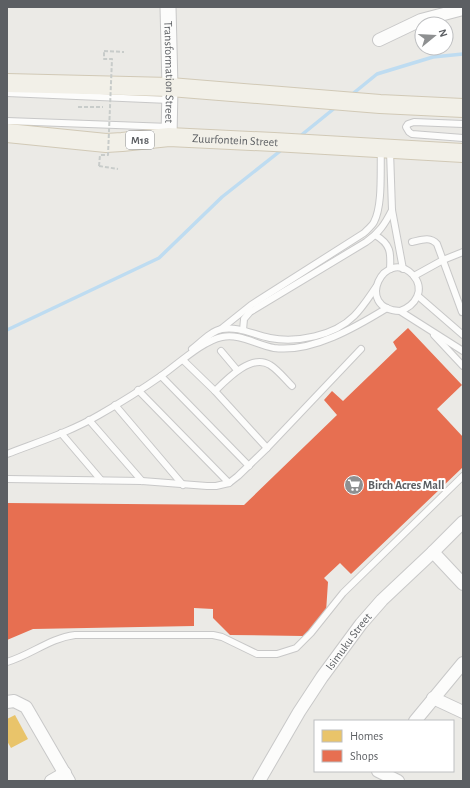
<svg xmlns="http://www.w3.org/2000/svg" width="470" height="788" font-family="'Alegreya Sans',sans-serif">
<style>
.homes{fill:#e9c46a}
.shops{fill:#e76f51}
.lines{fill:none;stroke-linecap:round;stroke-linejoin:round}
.stream{stroke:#bedcf1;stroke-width:3.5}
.service-casing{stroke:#c8c8c8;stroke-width:8}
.minor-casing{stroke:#c8c8c8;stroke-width:14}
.tertiary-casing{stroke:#c8c8c8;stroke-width:17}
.primary-casing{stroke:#d1c9b6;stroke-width:20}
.path{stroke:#c8ccca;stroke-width:2;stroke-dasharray:4 2;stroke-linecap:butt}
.service{stroke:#fcfcfb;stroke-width:6}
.minor{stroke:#fcfcfb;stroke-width:12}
.tertiary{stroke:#fcfcfb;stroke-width:15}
.primary{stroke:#f2f0e8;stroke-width:18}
.path-bridge{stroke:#c8ccca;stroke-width:2;stroke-dasharray:4 2;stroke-linecap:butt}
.labels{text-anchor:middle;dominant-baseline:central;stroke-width:4;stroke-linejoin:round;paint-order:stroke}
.shield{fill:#fff;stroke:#8d8f92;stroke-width:1}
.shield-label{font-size:11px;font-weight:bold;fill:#5c5f63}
.street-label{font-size:12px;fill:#5c5f63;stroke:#fff}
.poi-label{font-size:12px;font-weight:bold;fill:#5c5f63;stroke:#fff;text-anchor:start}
</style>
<rect width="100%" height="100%" fill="#ebeae6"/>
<polygon class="homes" points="15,715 28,739 11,748 7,741 7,719"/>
<polygon class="shops" points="408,328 462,385 437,409 463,437 463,467 351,574 340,563 324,578 328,582 326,612 303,636 230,635 213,618 213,609 194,608 194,626 33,629 7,640 7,503 244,505 337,415 324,400 332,391 343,401 397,349 393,342"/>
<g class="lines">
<g class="stream">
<polyline points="350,96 377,74 433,57 463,54"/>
<polyline points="299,137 336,107"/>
<polyline points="7,330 159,258 222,197 284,148"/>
</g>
<defs>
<g id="service">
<polyline points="7,93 169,100"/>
<polyline points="7,121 170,127"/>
<polyline points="463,124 414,122 408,124 406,127 409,132 412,134 463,138"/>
<polyline points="390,151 392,210 403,269"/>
<path d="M 375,235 C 391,244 391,253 390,269"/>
<path d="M 412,242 C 421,240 430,236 437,244 L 462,312"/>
<polyline points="414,276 443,260 463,252"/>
<polyline points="418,296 463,335"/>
<path d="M 400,311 C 415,306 426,290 413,275 C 385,246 353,309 400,311 L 463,351"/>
<path d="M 221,329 L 251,305 L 364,233 C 367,230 372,226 374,222 C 383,205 380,169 381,150"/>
<path d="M 243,330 L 244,319 L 250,312 L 366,242 C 379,233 385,224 392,210"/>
<polyline points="434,335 463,366"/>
<path d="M 192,349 C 201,342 211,331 222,329 C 239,326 254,335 270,338 C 297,343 334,336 354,316 C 363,307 369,297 376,287"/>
<polyline points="221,351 237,370"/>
<polyline points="183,360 215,391 267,448"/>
<polyline points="161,376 249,466"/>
<polyline points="138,390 229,483"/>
<path d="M 215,391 C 227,379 252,353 270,365 C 278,370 285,379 292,386"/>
<polyline points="115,405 183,485"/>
<polyline points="89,420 142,481"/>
<polyline points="61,433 101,480"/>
<path d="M 7,454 C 38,442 70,432 99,415 C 120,403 141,390 161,376 C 177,365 202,341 222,337 C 239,333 257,345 274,348 C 312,353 356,327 387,308"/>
<polyline points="7,479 142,481 207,486 216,486 229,483 238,476 267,448 361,349"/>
<path d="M 7,662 C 31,655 50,638 75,635 L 213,635 L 222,637 L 257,654 L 277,654 L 296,648 L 311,633 L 343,593 L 463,476"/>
</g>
<g id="minor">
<polyline points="379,40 421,20 463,9"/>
<polyline points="433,552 463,584"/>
<polyline points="433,698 463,712"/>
<polyline points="7,702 14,701 26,707 69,781"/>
<polyline points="415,721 463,663"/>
<polyline points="378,771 398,781"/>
<polyline points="51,781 65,773"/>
<path id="s1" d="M 259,781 L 299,712 L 322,677 L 361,624 L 382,600 L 433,552 L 463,522"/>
</g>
<g id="tertiary">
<path id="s2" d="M 168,7 L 170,87 L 169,137"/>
</g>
<g id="primary">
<polyline points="7,83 170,87 380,104 463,108"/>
<path id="s3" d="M 7,133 L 106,143 L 122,142 L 169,137 L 274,142 L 463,153"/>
</g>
</defs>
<use href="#service" class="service-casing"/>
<use href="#minor" class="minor-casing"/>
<use href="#tertiary" class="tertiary-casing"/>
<use href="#primary" class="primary-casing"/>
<g class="path">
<polyline points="104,51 124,52"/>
<polyline points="78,107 103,107"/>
<polyline points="99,166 118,169"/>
</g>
<use href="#service" class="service"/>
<use href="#minor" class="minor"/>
<use href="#tertiary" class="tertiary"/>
<use href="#primary" class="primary"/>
<polyline class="path-bridge" points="99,166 100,155 108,155 112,59 104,59 104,51"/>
</g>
<defs>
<symbol id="supermarket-disc" viewBox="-11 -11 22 22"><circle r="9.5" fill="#8e9091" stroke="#fff"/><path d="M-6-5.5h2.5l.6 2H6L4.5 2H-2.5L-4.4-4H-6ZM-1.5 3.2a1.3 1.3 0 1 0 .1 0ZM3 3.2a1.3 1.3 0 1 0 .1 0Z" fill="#fff"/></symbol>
</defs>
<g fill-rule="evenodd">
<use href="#supermarket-disc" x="343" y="474" width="22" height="22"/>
</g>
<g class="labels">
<rect class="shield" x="126" y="131" width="28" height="18" rx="3"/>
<g class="shield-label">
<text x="140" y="140">M18</text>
</g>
<g class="street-label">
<text stroke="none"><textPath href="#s2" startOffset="65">Transformation Street</textPath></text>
<text stroke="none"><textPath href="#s3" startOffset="229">Zuurfontein Street</textPath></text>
<text stroke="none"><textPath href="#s1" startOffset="166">Isimuku Street</textPath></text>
</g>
<g class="poi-label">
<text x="368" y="485">Birch Acres Mall</text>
</g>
</g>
<rect width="470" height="788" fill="none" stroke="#5c5f63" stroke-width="16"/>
<rect x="314" y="720" width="140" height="52" fill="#ffffff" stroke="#bebfc1"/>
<rect x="322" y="730" width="20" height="12" fill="#e9c46a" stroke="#bebfc1"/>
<text x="350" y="740" font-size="12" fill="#5c5f63">Homes</text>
<rect x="322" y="750" width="20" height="12" fill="#e76f51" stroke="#bebfc1"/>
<text x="350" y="760" font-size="12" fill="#5c5f63">Shops</text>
<g transform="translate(434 36) rotate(72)"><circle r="19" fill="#ffffff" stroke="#bebfc1"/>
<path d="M0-3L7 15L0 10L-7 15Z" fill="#8e9091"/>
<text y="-6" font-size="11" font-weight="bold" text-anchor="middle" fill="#5c5f63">N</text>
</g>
</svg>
